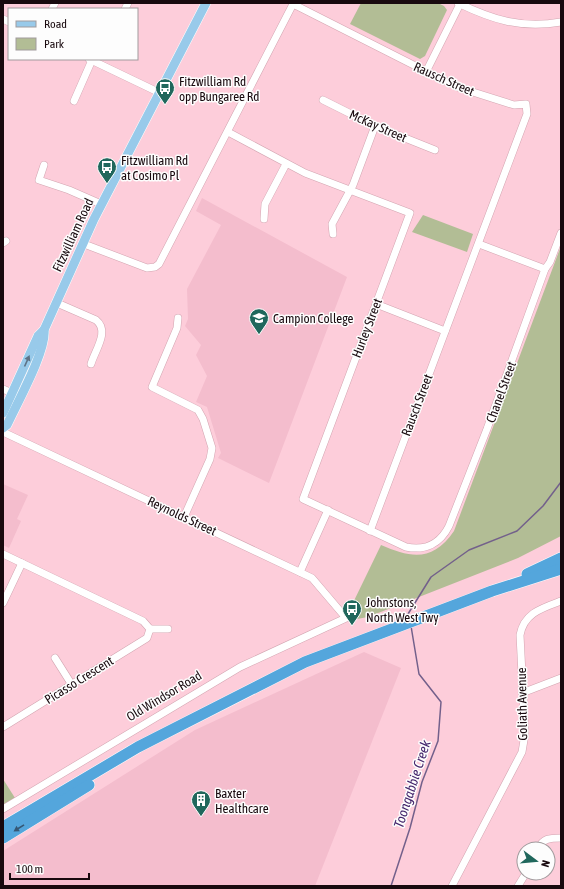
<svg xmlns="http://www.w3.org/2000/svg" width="564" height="889" font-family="'Asap Condensed',sans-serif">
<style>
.built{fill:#f4bdcd}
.green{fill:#b2bd95}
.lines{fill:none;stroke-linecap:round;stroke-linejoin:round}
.stream{stroke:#73608b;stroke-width:1.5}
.minor-casing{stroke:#d3a5b1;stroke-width:8}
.major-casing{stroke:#fff;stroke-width:10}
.highway-casing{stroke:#fff;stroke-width:12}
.minor{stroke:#fff;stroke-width:7}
.major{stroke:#98caea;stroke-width:9}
.highway{stroke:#54a6dc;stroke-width:11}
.oneway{fill:#5e7387}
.oneway2{fill:#365875}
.labels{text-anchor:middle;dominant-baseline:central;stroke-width:3;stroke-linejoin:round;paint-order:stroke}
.street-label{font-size:13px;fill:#18090e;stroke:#fdfdfd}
.poi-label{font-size:13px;fill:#18090e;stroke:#fdfdfd;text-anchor:start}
.water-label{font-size:14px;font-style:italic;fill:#44256c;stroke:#fdfdfd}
</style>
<rect width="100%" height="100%" fill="#fdcdda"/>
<g class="built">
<polygon points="202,198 347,277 269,483 218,458 221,453 207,407 196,402 207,376 196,355 201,345 185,326 188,319 187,289 221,225 196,211"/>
<polygon points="3,484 28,495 17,519 21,521 9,548 3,545"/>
<polygon points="364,652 401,668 315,886 3,886 3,851 195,730"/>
</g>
<g class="green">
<polygon points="361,3 438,3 444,6 447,10 425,56 420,59 350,24"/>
<polygon points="423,215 473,234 467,252 412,232"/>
<path d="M 561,246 L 561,536 L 518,558 L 368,617 L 357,619 L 350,609 L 381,545 C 411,558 433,562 454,531 Z"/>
<polygon points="3,779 15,798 3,805"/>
</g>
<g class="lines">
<g class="stream">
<polyline points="409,619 408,614 431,577 469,550 517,531 543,506 561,482"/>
<polyline points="391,886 410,828 422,782 438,741 441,702 419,674 411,626"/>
</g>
<defs>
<g id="minor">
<path d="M 458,3 C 493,20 522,29 561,22"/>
<polyline points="52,9 55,3"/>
<polyline points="125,9 128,3"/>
<polyline points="3,19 9,22"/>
<polyline points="89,59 160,93"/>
<polyline points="426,72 460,4"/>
<polyline points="323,100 375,126 435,150"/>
<polyline points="74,101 92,60"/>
<path d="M 228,132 L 305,173 L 410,213 L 303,499 L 406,547 C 425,551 440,544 449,526 L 487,429 L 545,269 L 550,262 L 561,233"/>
<polyline points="44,165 39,180 69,190 101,204"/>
<polyline points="264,219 265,204 286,164"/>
<polyline points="333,234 332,224 353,185 375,126"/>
<polyline points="3,243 6,241"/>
<polyline points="84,244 147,268 155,267 159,264 293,4 457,87 514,105 526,104 527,114 370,531"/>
<polyline points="479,244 545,269"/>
<path d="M 57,303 L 96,320 C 110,331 95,350 91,364"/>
<polyline points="376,304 445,331"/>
<polyline points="178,318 177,328 152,387 198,410 203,419 212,448 210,459 184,517"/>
<polyline points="3,389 16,395"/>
<polyline points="3,432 312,578 346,618 240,667 3,809"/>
<polyline points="3,554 143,621 150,629 147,638 3,727"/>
<polyline points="300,572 328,510"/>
<polyline points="3,603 22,563"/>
<polyline points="150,629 168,629"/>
<polyline points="55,658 72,685"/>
<polyline points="522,693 561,678"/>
<path d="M 538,849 C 543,838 550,838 561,838"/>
<path d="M 452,886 L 522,752 L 525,734 L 520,635 C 524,613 542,608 561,601"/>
<polyline points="518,886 526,873"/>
</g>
<g id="major">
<polyline points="3,413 38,336 44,330 94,219 206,3"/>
<path d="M 3,428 L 7,425 C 16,405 47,350 44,330"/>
</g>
<g id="highway">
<polyline points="527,574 561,558"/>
<polyline points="3,827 138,747 305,662 492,591 561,569"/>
<polyline points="3,838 89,785"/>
</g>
</defs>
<use href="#minor" class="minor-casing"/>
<use href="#major" class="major-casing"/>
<use href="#highway" class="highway-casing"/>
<use href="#minor" class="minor"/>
<use href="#major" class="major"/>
<use href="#highway" class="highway"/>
</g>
<defs><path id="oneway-solid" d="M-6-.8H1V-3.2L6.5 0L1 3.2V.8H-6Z"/></defs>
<use class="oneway" href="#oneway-solid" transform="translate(27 361) rotate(-66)"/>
<use class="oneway2" href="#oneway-solid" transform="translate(19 828) rotate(148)"/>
<defs>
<symbol id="bus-pin" viewBox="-11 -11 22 30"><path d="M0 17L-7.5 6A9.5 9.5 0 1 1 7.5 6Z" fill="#20675c" stroke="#fdfdfd"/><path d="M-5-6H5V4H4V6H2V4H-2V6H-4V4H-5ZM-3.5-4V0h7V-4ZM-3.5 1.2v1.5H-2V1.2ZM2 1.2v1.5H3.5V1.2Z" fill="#fff"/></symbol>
<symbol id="school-pin" viewBox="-11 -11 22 30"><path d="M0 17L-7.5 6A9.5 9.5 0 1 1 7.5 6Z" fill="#20675c" stroke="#fdfdfd"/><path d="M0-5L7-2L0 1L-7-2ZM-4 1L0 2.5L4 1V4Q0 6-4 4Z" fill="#fff"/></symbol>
<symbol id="building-pin" viewBox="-11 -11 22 30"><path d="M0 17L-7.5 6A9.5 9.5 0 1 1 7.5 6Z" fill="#20675c" stroke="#fdfdfd"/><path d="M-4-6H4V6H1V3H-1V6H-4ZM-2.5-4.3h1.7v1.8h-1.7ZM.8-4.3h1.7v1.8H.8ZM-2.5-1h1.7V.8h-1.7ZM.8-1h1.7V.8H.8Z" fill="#fff"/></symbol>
</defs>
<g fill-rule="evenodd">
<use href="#bus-pin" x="154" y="77" width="22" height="30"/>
<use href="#bus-pin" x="96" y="156" width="22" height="30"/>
<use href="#school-pin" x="248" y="307" width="22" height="30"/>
<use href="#bus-pin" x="341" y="598" width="22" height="30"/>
<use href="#building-pin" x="190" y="789" width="22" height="30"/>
</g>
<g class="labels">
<g class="street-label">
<text transform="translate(444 79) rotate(24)">Rausch Street</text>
<text transform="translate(378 126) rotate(24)">McKay Street</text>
<text transform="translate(73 235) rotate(-65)">Fitzwilliam Road</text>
<text transform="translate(367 328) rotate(-69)">Hurley Street</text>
<text transform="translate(501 392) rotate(-70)">Chanel Street</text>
<text transform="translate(417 405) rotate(-69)">Rausch Street</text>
<text transform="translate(182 516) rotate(25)">Reynolds Street</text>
<text transform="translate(79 680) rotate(-32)">Picasso Crescent</text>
<text transform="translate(164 696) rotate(-31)">Old Windsor Road</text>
<text transform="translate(522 704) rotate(-91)">Goliath Avenue</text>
</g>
<g class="poi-label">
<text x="179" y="81">Fitzwilliam Rd<tspan x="179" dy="15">opp Bungaree Rd</tspan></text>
<text x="121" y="160">Fitzwilliam Rd<tspan x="121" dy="15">at Cosimo Pl</tspan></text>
<text x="273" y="318">Campion College</text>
<text x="366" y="602">Johnstons,<tspan x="366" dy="15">North West Twy</tspan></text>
<text x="215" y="793">Baxter<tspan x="215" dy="15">Healthcare</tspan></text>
</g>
<g class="water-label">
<text transform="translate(412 784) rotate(-72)">Toongabbie Creek</text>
</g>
</g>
<rect width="564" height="889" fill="none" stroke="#18090e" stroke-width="8"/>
<rect x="8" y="8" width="130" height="52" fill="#fdfdfd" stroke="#a19b9d"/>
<rect x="16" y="21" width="20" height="6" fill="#98caea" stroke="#a19b9d"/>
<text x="44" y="28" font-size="12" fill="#18090e">Road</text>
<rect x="16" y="38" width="20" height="12" fill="#b2bd95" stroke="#a19b9d"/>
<text x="44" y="48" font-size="12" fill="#18090e">Park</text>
<g transform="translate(536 861) rotate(106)"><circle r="19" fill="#fdfdfd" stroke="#a19b9d"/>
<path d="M0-3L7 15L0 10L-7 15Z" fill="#20675c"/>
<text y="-6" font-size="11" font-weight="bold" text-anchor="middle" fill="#18090e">N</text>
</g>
<path d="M10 873v6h79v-6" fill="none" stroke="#18090e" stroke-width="2"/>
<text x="16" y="873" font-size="12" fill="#18090e" stroke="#fdfdfd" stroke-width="3" paint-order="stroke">100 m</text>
</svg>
